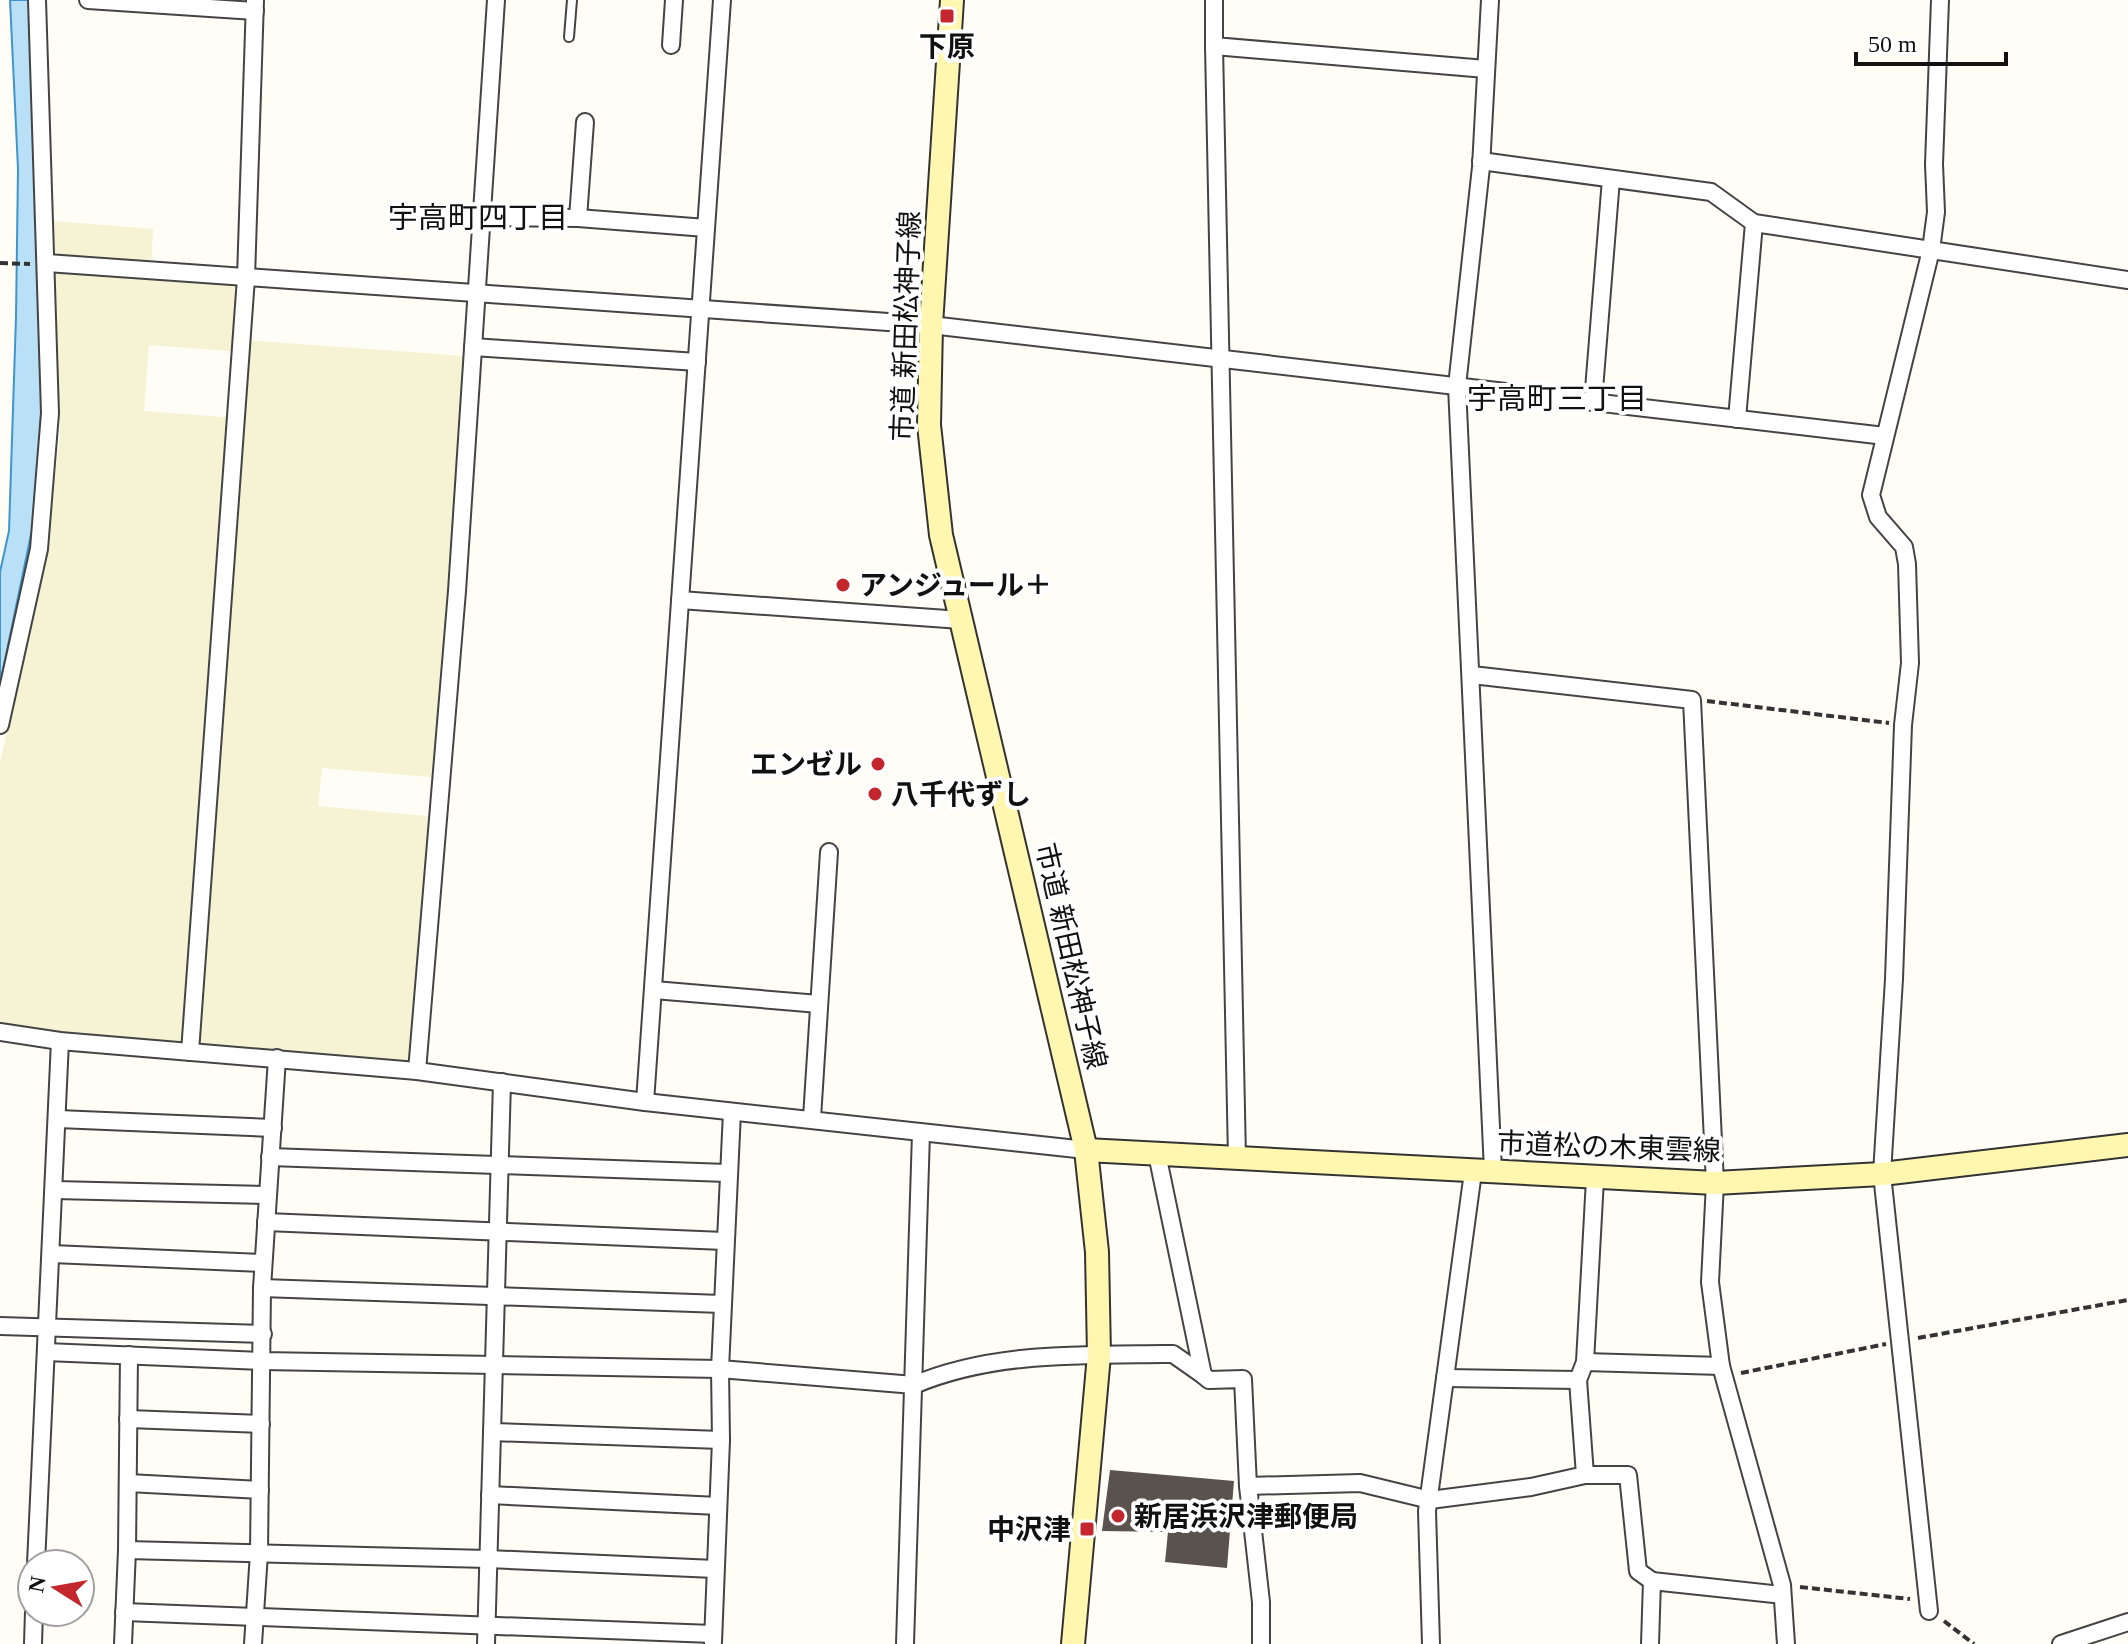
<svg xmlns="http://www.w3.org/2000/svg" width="2128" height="1644" font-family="'Times New Roman','Noto Sans JP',serif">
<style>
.farmland{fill:#f6f3d4;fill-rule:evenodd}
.water{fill:#b9e0f7;stroke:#3f96cf;stroke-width:2}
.building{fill:#5a524d}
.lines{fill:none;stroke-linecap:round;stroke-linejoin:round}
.lane-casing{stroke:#444;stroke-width:12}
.street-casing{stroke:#444;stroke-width:20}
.secondary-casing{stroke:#333;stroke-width:26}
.path{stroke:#333;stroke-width:4;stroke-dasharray:8 4;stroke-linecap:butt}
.lane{stroke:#fff;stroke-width:8}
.street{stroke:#fff;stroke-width:16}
.secondary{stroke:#fff6b0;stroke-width:22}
.poi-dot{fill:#c4262e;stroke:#fff;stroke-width:3}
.labels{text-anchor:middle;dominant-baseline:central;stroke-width:8;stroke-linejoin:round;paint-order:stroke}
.poi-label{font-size:28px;font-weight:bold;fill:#111;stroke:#fff;text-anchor:start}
.street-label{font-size:28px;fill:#111;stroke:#fff}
.neighbourhood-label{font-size:30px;fill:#111;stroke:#fff}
</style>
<rect width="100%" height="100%" fill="#fffdf5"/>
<path class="farmland" d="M 54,221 L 153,229 L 151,269 L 246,278 L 242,340 L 465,356 L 441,778 L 322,768 L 318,806 L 438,817 L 417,1071 L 190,1052 L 0,1024 L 0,763 L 45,558 L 60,435 ZM 149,345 L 241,352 L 236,418 L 144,411 Z"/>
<polygon class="water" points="10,0 29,0 42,401 34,520 0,684 0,572 9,531 16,317 18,169"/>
<polygon class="building" points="1110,1470 1234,1481 1227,1568 1165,1562 1168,1532 1102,1531"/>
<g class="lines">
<defs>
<polyline id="lane" points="569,37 572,0"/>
<g id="street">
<polyline points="88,0 255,11"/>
<polyline points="1214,0 1214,46 1486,69"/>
<polyline points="1490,0 1481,167 1457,386 1493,1171"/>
<polyline points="671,45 674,0"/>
<polyline points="1214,46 1237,1158"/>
<polyline points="1481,161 1711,192 1754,223 2128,280"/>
<polyline points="480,217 578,218 706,228"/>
<polyline points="578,218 585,122"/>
<polyline points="47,263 931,325 1885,436"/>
<polyline points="473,347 697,362"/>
<polyline points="1593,402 1611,179"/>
<polyline points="1737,419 1754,223"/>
<polyline points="680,600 961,620"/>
<polyline points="1472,675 1692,700 1715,1183 1710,1282 1721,1366 1782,1585 1786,1644"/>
<polyline points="0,725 39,549 50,413 37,0"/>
<polyline points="654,990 819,1004"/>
<polyline points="0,1032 60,1041 417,1071 645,1102 1086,1150"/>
<polyline points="190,1052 246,278 255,0"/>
<polyline points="417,1071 457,591 496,0"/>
<polyline points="645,1102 722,0"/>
<polyline points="812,1118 829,852"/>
<polyline points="58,1119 273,1128"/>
<polyline points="1157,1154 1203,1375 1209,1380 1243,1379 1248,1486 1261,1602 1261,1644"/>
<polyline points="270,1157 727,1173"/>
<polyline points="55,1190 268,1195"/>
<polyline points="266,1222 724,1241"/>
<polyline points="52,1254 263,1263"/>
<polyline points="262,1288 722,1304"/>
<polyline points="0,1326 263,1334"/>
<path d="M 46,1352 L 262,1361 L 720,1369 L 914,1385 C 991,1352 1081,1355 1163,1354 L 1173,1354 L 1203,1375"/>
<polyline points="129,1355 127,1550 488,1559 715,1569"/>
<polyline points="1585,1362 1595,1179"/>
<polyline points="1445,1378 1578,1380 1585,1362 1721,1366"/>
<polyline points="128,1419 261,1424"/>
<polyline points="492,1432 721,1440"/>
<polyline points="1585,1475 1628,1475 1638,1571 1652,1581"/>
<polyline points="128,1483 260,1490"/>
<polyline points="1248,1486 1360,1483 1430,1500 1531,1487 1585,1475 1578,1380"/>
<polyline points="490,1495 718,1506"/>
<polyline points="36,1564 60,1041"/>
<polyline points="1929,1611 1882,1174 1894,979 1903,725 1910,663 1907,564 1904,547 1878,517 1871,495 1931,250 1936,212 1934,164 1940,0"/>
<polyline points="124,1612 713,1634"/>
<polyline points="713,1642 721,1440 720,1369 732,1112"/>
<polyline points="33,1644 34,1612"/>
<polyline points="123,1644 127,1550"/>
<polyline points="253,1644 259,1553 262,1288 277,1058"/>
<polyline points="486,1644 502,1082"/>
<polyline points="905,1644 921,1133"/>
<polyline points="1431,1644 1427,1511 1473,1172"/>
<polyline points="1650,1644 1652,1581 1782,1595"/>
<polyline points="2061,1644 2128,1622"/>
</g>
<g id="secondary">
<polyline points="952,0 931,325 929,425 941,535 1086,1150 1097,1252 1099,1355 1073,1644"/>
<polyline points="1086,1150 1715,1183 1882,1174 2128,1145"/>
</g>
</defs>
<use href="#lane" class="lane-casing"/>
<use href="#street" class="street-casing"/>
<use href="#secondary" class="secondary-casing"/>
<g class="path">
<polyline points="0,263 30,264"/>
<polyline points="1707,701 1889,723"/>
<polyline points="1918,1338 2128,1300"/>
<polyline points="1741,1373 1886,1344"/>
<polyline points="1800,1587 1910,1599"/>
<polyline points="1944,1621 1974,1644"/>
</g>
<use href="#lane" class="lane"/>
<use href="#street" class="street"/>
<use href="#secondary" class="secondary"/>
</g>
<g class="poi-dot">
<rect x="939" y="8" width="16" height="16" rx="4"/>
<circle cx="843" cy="585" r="8"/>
<circle cx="878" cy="764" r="8"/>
<circle cx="875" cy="794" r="8"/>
<circle cx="1118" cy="1516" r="8"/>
<rect x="1079" y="1521" width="16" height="16" rx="4"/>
</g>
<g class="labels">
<g class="poi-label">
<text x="947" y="46" text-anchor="middle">下原</text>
<text x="859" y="585">アンジュール＋</text>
<text x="862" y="764" text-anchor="end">エンゼル</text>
<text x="891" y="794">八千代ずし</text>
<text x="1134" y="1516">新居浜沢津郵便局</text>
<text x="1071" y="1529" text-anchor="end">中沢津</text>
</g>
<g class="street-label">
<text transform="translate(906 326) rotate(-88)">市道 新田松神子線</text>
<text transform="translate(1071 956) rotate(77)">市道 新田松神子線</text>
<text transform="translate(1609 1147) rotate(2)">市道松の木東雲線</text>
</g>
<g class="neighbourhood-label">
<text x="478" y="217">宇高町四丁目</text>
<text x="1557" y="398">宇高町三丁目</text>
</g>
</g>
<g transform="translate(56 1588) rotate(281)"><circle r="38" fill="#ffffff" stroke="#a0a0a0" stroke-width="2"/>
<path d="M0-6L14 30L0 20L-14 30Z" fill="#c4262e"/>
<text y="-12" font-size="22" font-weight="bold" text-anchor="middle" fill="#111111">N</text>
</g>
<path d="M1856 52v12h150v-12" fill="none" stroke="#111111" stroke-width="4"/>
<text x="1868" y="52" font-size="24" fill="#111111" stroke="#ffffff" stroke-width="6" paint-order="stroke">50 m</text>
</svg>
